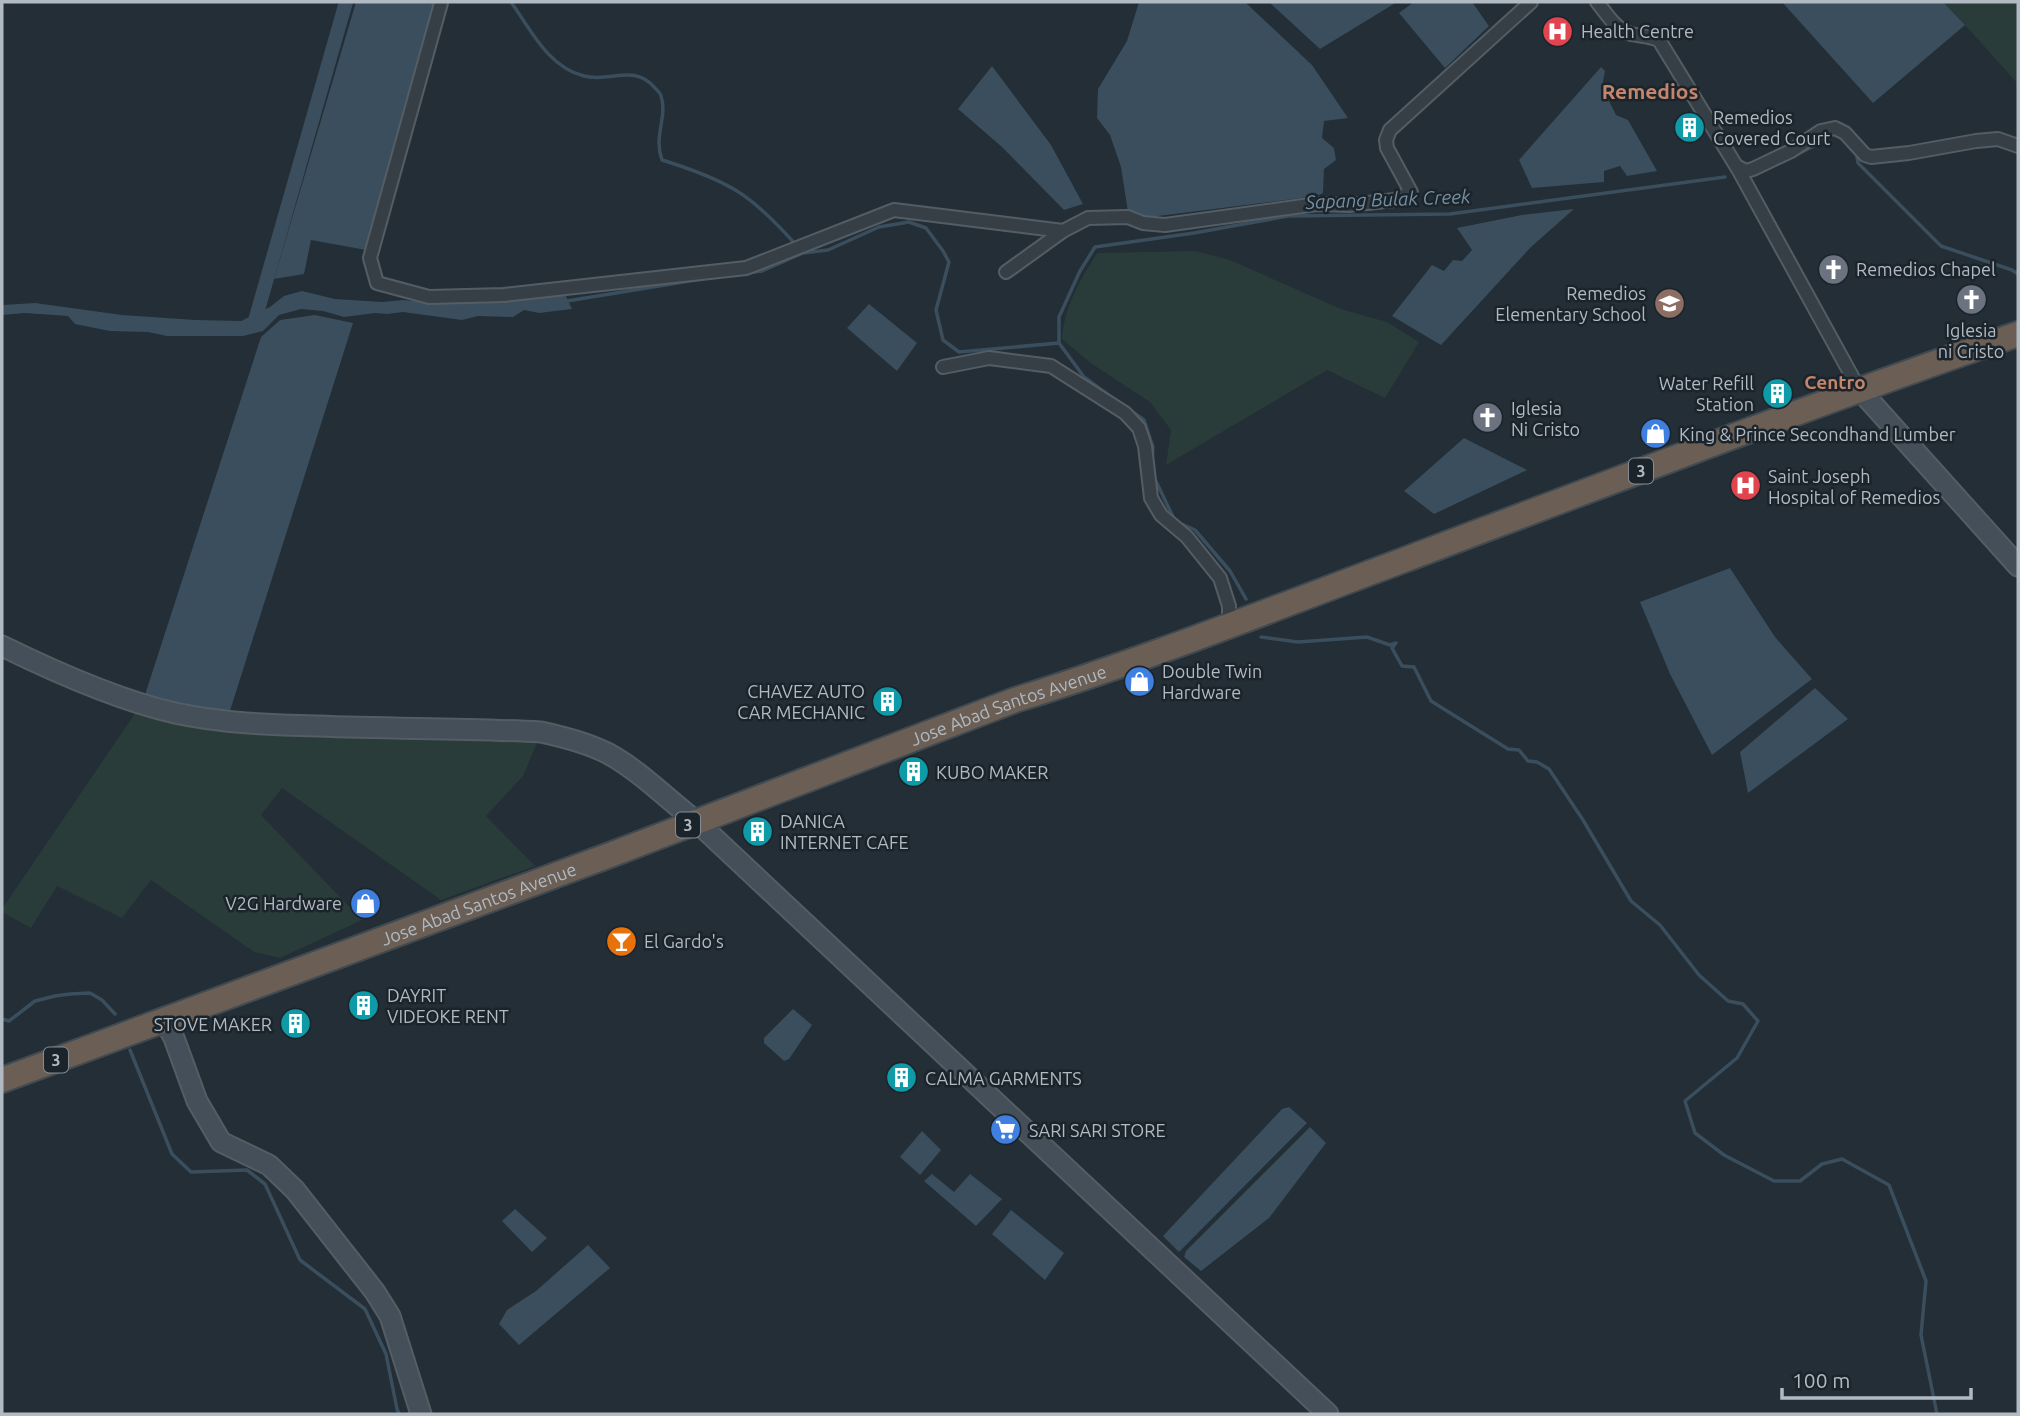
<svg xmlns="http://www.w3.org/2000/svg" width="2020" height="1416" font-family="Ubuntu,sans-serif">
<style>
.green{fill:#293c39}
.water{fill:#3a4e5d}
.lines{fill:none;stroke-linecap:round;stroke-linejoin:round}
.stream{stroke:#3a4e5d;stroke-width:3.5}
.canal{stroke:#3a4e5d;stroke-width:14}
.street-casing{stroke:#545d64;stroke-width:16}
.secondary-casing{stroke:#545d64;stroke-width:23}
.highway-casing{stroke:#414a51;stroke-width:28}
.street{stroke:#373f46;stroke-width:12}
.secondary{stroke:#454f59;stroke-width:19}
.highway{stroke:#6b5f55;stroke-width:24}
.labels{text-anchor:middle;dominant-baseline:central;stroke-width:5;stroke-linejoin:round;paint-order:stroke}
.shield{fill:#1c242b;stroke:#848d95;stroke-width:2}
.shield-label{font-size:16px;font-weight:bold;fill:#b1bac3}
.poi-label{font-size:18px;fill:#b1bac3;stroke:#1c242b;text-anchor:start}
.street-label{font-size:18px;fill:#b1bac3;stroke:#1c242b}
.water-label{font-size:19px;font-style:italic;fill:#758fa3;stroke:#1c242b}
.neighbourhood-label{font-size:19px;font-weight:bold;fill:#c5856a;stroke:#1c242b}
.quarter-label{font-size:21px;font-weight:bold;fill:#c5856a;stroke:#1c242b}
</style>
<rect width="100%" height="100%" fill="#232e36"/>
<g class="green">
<polygon points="1943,2 2018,2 2018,84 1965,25"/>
<path d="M 1195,251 L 1230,260 L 1341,309 L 1387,322 L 1419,342 L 1385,398 L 1327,370 L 1166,465 L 1171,430 L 1150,402 L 1092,364 L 1062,339 C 1064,307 1080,280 1097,253 Z"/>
<polygon points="138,709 540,736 523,776 486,816 535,866 441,900 282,788 261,815 362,920 280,958 254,952 151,880 122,918 57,886 31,928 2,912 2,909"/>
</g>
<g class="water">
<polygon points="356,2 434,2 436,5 366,250 311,240 304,274 274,279"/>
<polygon points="1139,2 1245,2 1312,65 1348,118 1324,121 1322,138 1334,148 1336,160 1324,169 1323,193 1317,196 1150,217 1128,212 1121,167 1110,135 1097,118 1098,89 1127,41"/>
<polygon points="1269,2 1397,2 1320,49"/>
<polygon points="1414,2 1472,2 1489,26 1445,68 1399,13"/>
<polygon points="1782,2 1943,2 1965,25 1873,103"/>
<polygon points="992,66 1051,145 1083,204 1064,210 1002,147 958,109"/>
<polygon points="1601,67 1605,71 1602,87 1616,115 1628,120 1657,171 1627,176 1620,166 1604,171 1604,182 1532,188 1519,160"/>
<polygon points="1574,209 1531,247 1441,345 1392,316 1432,265 1444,271 1453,260 1462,261 1472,250 1457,228 1522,215"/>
<polygon points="302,291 335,299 382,302 403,300 436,303 492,303 565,294 572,309 539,313 524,310 513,317 478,316 462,320 403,312 387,314 375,313 344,317 323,311 301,309 279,315 263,331 243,336 167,336 148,332 110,331 75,324 68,316 25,313 2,315 2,305 35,303 122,315 196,320 241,321 270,307 284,296"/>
<polygon points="869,304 917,343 897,371 847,328"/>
<polygon points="315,315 353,323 229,714 143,701 261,337 280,320"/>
<polygon points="1464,438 1527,470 1434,514 1404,491"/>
<polygon points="1730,568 1775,637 1812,679 1712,755 1670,674 1640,602"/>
<polygon points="1815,688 1848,719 1748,793 1740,752"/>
<polygon points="793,1009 812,1025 789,1059 784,1061 764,1043 764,1038"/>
<polygon points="1289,1107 1307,1123 1179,1252 1163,1236 1282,1109"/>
<polygon points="1310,1127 1326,1143 1269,1218 1201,1271 1184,1257 1186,1251"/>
<polygon points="922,1131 941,1150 920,1175 900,1157"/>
<polygon points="932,1174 954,1192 970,1174 1002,1199 976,1226 924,1181"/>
<polygon points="515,1209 547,1238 532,1252 502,1221"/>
<polygon points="1011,1210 1064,1253 1045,1280 992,1234"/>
<polygon points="588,1245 610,1268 519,1345 499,1324 507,1310 536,1291"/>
</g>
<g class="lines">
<g class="stream">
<path d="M 511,2 C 531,30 548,67 584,76 C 610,83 634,63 655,88 C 657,90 661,94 661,96 C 668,117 653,136 662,160 C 688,168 714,177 737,191 C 758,204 781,228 797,246"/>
<polyline points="1856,151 1858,163 1941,246 2012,270 2018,274"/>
<polyline points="1794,156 1818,144 1829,134"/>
<polyline points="747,273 762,271 803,253 828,250 879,227 909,222 926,228 943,251 949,262 936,310 943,340 959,352 1059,343"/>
<polyline points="567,301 708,278"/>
<polyline points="1118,402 1084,377 1059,343 1059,317 1080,271 1095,247 1194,233 1288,216 1450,214 1725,177"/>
<polyline points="1130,410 1144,420 1153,447 1152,460"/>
<polyline points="1153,475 1175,521 1195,530 1230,571 1246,599"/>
<polyline points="1261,637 1298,642 1367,637 1390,645 1396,643 1392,648 1402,666 1414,667 1431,701 1508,749 1519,750 1528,761 1537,762 1549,769 1583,820 1631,901 1660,925 1699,975 1728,1001 1743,1004 1758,1021 1737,1058 1685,1101 1695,1133 1724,1155 1774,1181 1800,1181 1822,1164 1842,1159 1889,1185 1926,1281 1921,1335 1937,1414"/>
<polyline points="2,1019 9,1021 35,1001 55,996 70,994 90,993 102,1000 115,1014"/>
<polyline points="130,1050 172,1154 191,1172 247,1170 265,1184 300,1260 365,1309 386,1354 397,1409 399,1414"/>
</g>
<polyline class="canal" points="254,324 346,2"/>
<defs>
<g id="street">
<path d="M 1597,2 C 1607,14 1615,29 1631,34 C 1640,36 1649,36 1659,40 L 1738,169 L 1859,389"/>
<polyline points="441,3 370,258 377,283 429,297 504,295 746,268 894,210 1063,231"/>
<polyline points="1738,167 1746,171 1753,169 1791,151 1821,131 1835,128 1845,133 1865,155 1871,157 1909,153 1976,141 1998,139 2018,146"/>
<polyline points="1006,272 1063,231 1088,218 1128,217 1143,223 1165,225 1317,204 1349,205 1395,200 1411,192 1387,148 1386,140 1390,130 1531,2"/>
<polyline points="943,367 989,358 1051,366 1125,413 1139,428 1145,446 1151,498 1161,515 1187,537 1220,578 1229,606 1229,625"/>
</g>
<g id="secondary">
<polyline points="1859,389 2018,566"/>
<path d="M 2,646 C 55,672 117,700 175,713 C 221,723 270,725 318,726 C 392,729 467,728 541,732 C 564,737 588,743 609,754 C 640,771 668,800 697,822 L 1328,1414"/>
<polyline points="164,1020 174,1038 197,1101 221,1142 269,1165 295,1190 375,1292 390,1316 421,1414"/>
</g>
<g id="highway">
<path id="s1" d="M 2,1080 L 610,855 L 1015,700 C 1147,659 1275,608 1404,560 C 1608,483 1812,405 2018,334"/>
</g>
</defs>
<use href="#street" class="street-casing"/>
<use href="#secondary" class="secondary-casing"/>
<use href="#highway" class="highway-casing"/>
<use href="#street" class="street"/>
<use href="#secondary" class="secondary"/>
<use href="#highway" class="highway"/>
</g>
<defs>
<symbol id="hospital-disc" viewBox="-11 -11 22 22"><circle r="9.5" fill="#e0444e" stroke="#1c242b"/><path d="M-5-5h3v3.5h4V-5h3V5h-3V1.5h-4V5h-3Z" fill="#fff"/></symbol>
<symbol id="building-disc" viewBox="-11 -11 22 22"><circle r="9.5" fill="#0f9aa8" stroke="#1c242b"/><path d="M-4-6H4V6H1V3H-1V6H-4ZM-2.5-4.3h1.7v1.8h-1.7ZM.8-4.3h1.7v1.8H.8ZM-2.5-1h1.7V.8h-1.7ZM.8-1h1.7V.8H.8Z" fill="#fff"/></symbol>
<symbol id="church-disc" viewBox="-11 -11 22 22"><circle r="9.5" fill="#6b7280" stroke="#1c242b"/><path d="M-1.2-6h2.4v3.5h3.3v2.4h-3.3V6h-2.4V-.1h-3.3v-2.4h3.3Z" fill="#fff"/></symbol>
<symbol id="school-disc" viewBox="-11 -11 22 22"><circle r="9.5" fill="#8d6e63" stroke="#1c242b"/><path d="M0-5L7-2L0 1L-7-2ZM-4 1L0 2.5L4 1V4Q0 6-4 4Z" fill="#fff"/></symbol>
<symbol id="shop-disc" viewBox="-11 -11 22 22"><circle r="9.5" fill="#3f7fe0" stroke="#1c242b"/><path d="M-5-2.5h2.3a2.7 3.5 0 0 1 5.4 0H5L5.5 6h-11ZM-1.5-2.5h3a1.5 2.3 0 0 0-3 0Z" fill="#fff"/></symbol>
<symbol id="bar-disc" viewBox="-11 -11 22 22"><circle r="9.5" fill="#e8710a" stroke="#1c242b"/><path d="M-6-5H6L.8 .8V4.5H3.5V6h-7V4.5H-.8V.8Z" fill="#fff"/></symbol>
<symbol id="supermarket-disc" viewBox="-11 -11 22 22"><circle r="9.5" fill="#3f7fe0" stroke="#1c242b"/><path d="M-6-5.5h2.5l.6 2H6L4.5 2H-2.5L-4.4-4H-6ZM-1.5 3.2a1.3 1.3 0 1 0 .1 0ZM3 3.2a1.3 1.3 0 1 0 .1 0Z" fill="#fff"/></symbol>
</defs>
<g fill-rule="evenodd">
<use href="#hospital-disc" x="1540" y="14" width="35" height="35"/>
<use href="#building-disc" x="1672" y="110" width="35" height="35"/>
<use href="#church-disc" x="1816" y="252" width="35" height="35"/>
<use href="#church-disc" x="1954" y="282" width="35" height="35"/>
<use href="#school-disc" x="1652" y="286" width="35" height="35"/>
<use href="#building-disc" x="1760" y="376" width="35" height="35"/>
<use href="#church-disc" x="1470" y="400" width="35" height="35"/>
<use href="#shop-disc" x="1638" y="416" width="35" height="35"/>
<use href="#hospital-disc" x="1728" y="468" width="35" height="35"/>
<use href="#shop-disc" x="1122" y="664" width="35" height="35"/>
<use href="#building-disc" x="870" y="684" width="35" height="35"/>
<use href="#building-disc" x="896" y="754" width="35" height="35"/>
<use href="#building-disc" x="740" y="814" width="35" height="35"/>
<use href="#shop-disc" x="348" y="886" width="35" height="35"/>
<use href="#bar-disc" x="604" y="924" width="35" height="35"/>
<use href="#building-disc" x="346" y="988" width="35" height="35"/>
<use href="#building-disc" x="278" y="1006" width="35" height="35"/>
<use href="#building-disc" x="884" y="1060" width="35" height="35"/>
<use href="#supermarket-disc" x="988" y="1112" width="35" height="35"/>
</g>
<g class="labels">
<g class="shield">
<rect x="1629" y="458.5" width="24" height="25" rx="5"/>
<rect x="676" y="812.5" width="24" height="25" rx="5"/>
<rect x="44" y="1047.5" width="24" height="25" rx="5"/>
</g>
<g class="shield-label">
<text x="1641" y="471">3</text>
<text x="688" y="825">3</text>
<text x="56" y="1060">3</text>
</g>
<g class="poi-label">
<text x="1581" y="31">Health Centre</text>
<text x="1713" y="117">Remedios<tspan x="1713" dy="21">Covered Court</tspan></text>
<text x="1856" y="269">Remedios Chapel</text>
<text x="1646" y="293" text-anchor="end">Remedios<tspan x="1646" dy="21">Elementary School</tspan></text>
<text x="1971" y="330" text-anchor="middle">Iglesia<tspan x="1971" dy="21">ni Cristo</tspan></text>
<text x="1754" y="383" text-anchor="end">Water Refill<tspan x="1754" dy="21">Station</tspan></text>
<text x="1511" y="408">Iglesia<tspan x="1511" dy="21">Ni Cristo</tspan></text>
<text x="1679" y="434">King &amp; Prince Secondhand Lumber</text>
<text x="1768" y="476">Saint Joseph<tspan x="1768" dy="21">Hospital of Remedios</tspan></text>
<text x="1162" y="671">Double Twin<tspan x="1162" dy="21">Hardware</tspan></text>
<text x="865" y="691" text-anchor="end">CHAVEZ AUTO<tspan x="865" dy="21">CAR MECHANIC</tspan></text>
<text x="936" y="772">KUBO MAKER</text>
<text x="780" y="821">DANICA<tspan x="780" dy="21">INTERNET CAFE</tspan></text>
<text x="342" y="903" text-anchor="end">V2G Hardware</text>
<text x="644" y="941">El Gardo's</text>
<text x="387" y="995">DAYRIT<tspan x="387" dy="21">VIDEOKE RENT</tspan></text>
<text x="272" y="1024" text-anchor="end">STOVE MAKER</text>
<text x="925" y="1078">CALMA GARMENTS</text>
<text x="1029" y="1130">SARI SARI STORE</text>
</g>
<g class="street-label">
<text stroke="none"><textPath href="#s1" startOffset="1074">Jose Abad Santos Avenue</textPath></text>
<text stroke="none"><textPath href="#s1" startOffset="508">Jose Abad Santos Avenue</textPath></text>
</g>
<g class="water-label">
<text transform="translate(1388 199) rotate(-2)">Sapang Bulak Creek</text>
</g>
<g class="neighbourhood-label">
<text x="1835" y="382">Centro</text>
</g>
<g class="quarter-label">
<text x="1650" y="91">Remedios</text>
</g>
</g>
<rect width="2020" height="1416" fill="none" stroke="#b1bac3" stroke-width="7"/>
<path d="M1782 1388v10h189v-10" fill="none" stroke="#b1bac3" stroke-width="3.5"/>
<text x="1792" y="1388" font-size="21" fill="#b1bac3" stroke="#1c242b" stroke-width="5" paint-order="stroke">100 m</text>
</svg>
